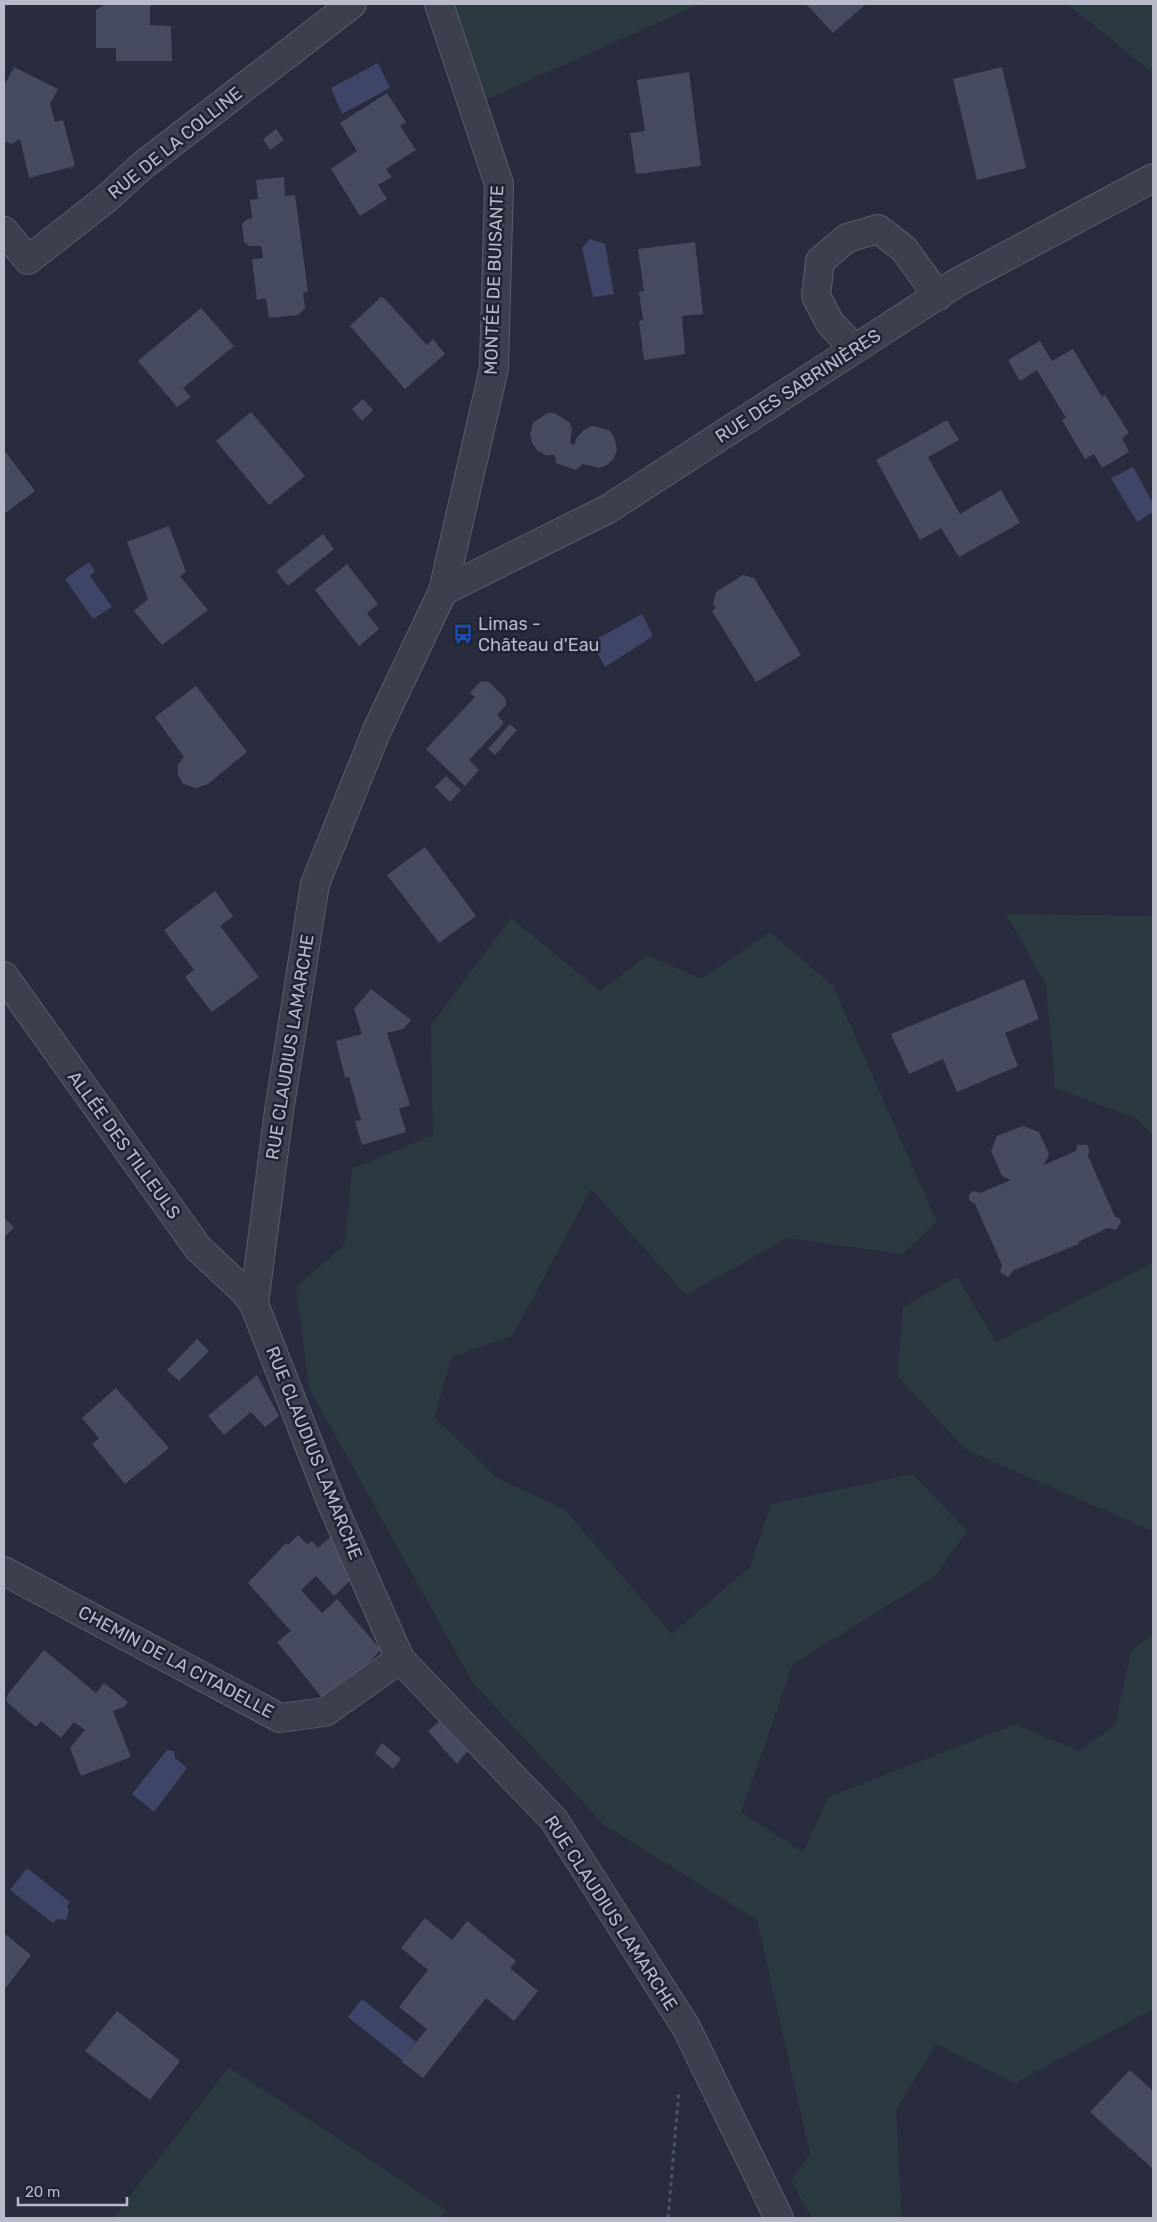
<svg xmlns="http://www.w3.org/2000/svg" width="1157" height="2222" font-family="Rubik,sans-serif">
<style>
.green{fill:#2b3940}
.water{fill:#3f4566}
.building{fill:#474b60}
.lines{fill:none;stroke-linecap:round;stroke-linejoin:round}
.minor-casing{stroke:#595c6c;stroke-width:30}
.path{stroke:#4a565e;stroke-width:3;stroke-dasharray:4 4;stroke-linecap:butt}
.minor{stroke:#3c3f4e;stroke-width:28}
.labels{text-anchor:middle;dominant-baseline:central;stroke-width:5;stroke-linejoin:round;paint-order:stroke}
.street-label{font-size:18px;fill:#b8bac9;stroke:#202334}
.poi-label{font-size:18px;fill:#b8bac9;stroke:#202334;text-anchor:start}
</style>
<rect width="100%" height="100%" fill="#282c3e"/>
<g class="green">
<polygon points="439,4 700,4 474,105"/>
<polygon points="1067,4 1153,4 1153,73"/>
<polygon points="1006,914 1153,916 1153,1137 1138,1119 1055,1088 1046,985"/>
<polygon points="511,918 600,991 648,955 701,979 770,932 833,986 937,1222 902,1254 787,1238 686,1295 591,1189 513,1335 452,1357 434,1417 497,1478 565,1510 672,1634 750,1567 771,1504 913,1474 967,1531 935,1576 793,1664 741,1812 803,1852 829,1797 1015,1724 1078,1751 1115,1725 1131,1651 1153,1635 1153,2009 1015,2083 936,2044 896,2110 902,2218 812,2218 791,2181 810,2154 757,1920 603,1824 473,1683 309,1388 296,1287 345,1244 352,1169 433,1135 431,1025"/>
<polygon points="1153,1263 1153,1531 966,1450 897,1376 903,1307 957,1277 996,1342"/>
<polygon points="229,2067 446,2210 440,2218 113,2218"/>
</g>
<g class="water">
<polygon points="378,63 390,88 342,114 331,88"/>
<polygon points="590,239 605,244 614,294 593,297 582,248"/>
<polygon points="1133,467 1153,503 1153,512 1137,522 1111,478"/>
<polygon points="89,562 95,571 90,576 112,607 93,619 65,579"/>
<polygon points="642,614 653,636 605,667 591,642"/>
<polygon points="167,1750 174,1751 175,1758 187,1768 154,1812 132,1794"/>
<polygon points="27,1868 70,1902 67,1907 69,1911 66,1920 57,1919 53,1923 10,1890"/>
<polygon points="362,1999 416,2042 402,2060 348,2017"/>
</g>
<g class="building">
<polygon points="106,4 155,4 150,6 150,25 171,26 172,61 116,61 116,48 96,48 96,10"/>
<polygon points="806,4 866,4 833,33"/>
<polygon points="14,67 58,89 50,104 55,122 63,120 75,166 29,178 20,139 11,144 4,141 4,86"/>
<polygon points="1002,67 1026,168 977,180 953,79"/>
<polygon points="689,72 701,166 636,174 630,133 645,131 637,80"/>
<polygon points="387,93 406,122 400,126 416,150 386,169 392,177 378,185 387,199 360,216 331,169 357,151 340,123"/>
<polygon points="276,129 284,140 270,150 263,139"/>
<polygon points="284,177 285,196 295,195 308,292 303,293 305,308 298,315 269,318 266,298 257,300 252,259 263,258 261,246 249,246 244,242 242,224 246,220 252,218 250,200 258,199 256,180"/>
<polygon points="695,242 703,314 682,316 685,354 644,360 639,321 643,320 639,292 644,291 638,249"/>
<polygon points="381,297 384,298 427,345 433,339 445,354 405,389 350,326"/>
<polygon points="201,308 234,346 183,388 191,397 177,407 138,361"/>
<polygon points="1040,341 1052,361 1073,349 1102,397 1105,395 1129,433 1122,438 1129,452 1102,468 1094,454 1085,459 1062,420 1066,418 1037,370 1020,381 1008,360"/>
<polygon points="363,399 373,410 362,421 352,409"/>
<polygon points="251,412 305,476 269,505 216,441"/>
<polygon points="547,413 554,413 569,422 572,429 570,443 574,445 577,437 584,430 592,426 609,430 614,437 617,449 614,458 607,465 599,468 583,464 576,470 556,463 555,455 546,455 538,451 532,443 530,434 533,423"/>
<polygon points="947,420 959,440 928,457 960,514 1001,490 1020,523 959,557 941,528 920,540 876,460"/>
<polygon points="4,450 35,491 4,514"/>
<polygon points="169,526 186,572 180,576 208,610 162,645 134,611 148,599 127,542"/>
<polygon points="323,534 334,549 288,586 276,571"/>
<polygon points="347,564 378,604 367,613 379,629 359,646 315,590"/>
<polygon points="743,575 754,578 801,655 756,682 712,611 716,608 713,604 716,592"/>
<polygon points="488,681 505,698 506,705 497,715 504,723 469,760 479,770 465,786 426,749 475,697 470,693 480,682"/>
<polygon points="196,686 247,752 208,784 197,788 183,784 178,775 178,765 184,757 155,717"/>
<polygon points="510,724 517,730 495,755 488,749"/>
<polygon points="446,776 461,790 450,802 435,787"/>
<polygon points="425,847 476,916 439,943 387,875"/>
<polygon points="215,891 233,916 220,926 259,977 212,1012 185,977 194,970 164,930"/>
<polygon points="1024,979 1039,1019 1005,1033 1018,1066 957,1092 943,1059 909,1074 891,1034"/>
<polygon points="371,989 411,1020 403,1029 387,1033 410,1105 399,1109 406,1132 362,1145 355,1121 361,1120 349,1077 345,1078 336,1041 362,1034 354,1009"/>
<polygon points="1023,1126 1039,1132 1049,1154 1044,1165 1076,1151 1077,1145 1087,1145 1089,1150 1088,1156 1115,1217 1119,1218 1121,1222 1116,1230 1108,1228 1078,1242 1079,1244 1014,1270 1008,1277 1000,1272 1002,1265 975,1204 969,1200 969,1195 973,1191 980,1193 1011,1180 1002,1176 991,1151 997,1136"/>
<polygon points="4,1218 14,1227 4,1238"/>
<polygon points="197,1339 209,1351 179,1381 167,1370"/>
<polygon points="257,1375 279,1416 265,1427 251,1412 224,1435 208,1416"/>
<polygon points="116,1388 169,1448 125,1484 92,1444 99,1438 82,1418"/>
<polygon points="338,1530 359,1572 334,1596 316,1576 301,1590 322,1613 337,1599 381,1650 340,1691 323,1699 277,1642 291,1631 248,1583 286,1543 288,1545 298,1535 307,1544 312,1541 318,1548"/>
<polygon points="44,1650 96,1693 104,1683 128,1702 124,1707 113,1711 131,1757 81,1776 70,1748 85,1730 74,1722 61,1738 41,1721 36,1727 8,1703 6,1699 8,1694"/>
<polygon points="441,1720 468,1750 457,1764 428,1731"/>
<polygon points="382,1743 401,1759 393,1769 375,1753"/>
<polygon points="425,1918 452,1940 467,1921 516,1961 510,1968 538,1991 514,2021 486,1998 423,2078 401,2061 427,2029 399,2007 428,1970 401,1948"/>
<polygon points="4,1933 31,1955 4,1990"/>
<polygon points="117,2011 180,2061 150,2100 85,2051"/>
<polygon points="1130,2070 1153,2091 1153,2169 1090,2112"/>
</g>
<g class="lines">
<defs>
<g id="minor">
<polyline points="439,4 499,184 494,368 443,591 377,730 315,884 279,1111 254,1304 332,1504 400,1659 554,1820 686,2027 779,2218"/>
<polyline points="4,231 28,260 106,199 142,166 352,4"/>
<polyline points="855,349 830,323 816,296 820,261 847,238 878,229 904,249 938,296"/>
<polyline points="443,591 608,509 958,282 1153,178"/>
<polyline points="4,976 198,1248 245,1292 254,1304"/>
<polyline points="4,1571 280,1718 325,1712 400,1659"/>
</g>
</defs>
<use href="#minor" class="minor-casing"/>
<polyline class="path" points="668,2218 679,2090"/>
<use href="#minor" class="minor"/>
</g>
<defs>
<symbol id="bus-bare" viewBox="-9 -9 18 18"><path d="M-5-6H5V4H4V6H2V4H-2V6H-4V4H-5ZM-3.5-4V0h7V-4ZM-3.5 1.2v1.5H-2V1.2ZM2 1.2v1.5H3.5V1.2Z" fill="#1a4fb4" stroke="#202334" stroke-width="2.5" paint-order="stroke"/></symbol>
</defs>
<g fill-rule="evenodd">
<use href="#bus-bare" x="449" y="620" width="28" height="28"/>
</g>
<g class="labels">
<g class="street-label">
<text transform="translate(175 143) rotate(-39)">RUE DE LA COLLINE</text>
<text transform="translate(494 280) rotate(-88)">MONTÉE DE BUISANTE</text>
<text transform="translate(798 386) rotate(-33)">RUE DES SABRINIÈRES</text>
<text transform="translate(290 1047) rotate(-81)">RUE CLAUDIUS LAMARCHE</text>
<text transform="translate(124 1145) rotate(54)">ALLÉE DES TILLEULS</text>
<text transform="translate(314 1453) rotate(68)">RUE CLAUDIUS LAMARCHE</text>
<text transform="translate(176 1662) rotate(28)">CHEMIN DE LA CITADELLE</text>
<text transform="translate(611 1913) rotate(57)">RUE CLAUDIUS LAMARCHE</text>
</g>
<g class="poi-label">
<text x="478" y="624">Limas -<tspan x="478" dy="21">Château d'Eau</tspan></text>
</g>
</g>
<rect width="1157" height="2222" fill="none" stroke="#b8bac9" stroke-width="10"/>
<path d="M18 2197v8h109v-8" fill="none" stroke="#b8bac9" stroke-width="2.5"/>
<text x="25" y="2197" font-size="15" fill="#b8bac9" stroke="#202334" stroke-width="4" paint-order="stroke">20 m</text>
</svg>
